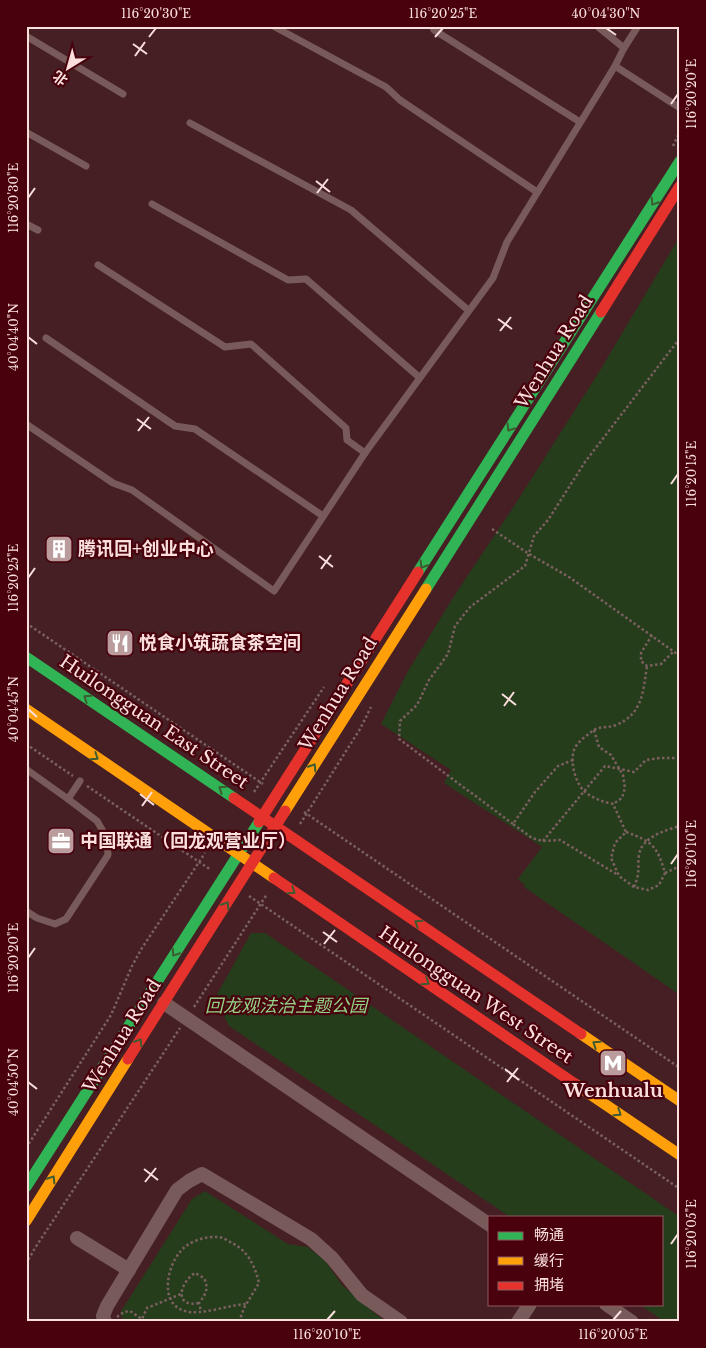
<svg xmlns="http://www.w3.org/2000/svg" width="706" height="1348" font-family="'Libre Baskerville','Noto Sans SC',serif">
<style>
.green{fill:#263d1c}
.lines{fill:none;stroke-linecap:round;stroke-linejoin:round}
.path{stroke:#7b6060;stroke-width:2.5;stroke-dasharray:2.5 2.5;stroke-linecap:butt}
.lane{stroke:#785a5a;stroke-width:7}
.street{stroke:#785a5a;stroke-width:14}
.fast{stroke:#30b455;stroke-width:11}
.slow{stroke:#ff9f0a;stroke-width:11}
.jam{stroke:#e5322d;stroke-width:11}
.oneway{stroke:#3c5b31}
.ticks{fill:none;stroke:#fadfde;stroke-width:2}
.labels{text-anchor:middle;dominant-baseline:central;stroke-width:4.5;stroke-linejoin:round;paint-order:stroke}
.street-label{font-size:18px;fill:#fadfde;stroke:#49020d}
.poi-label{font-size:18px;font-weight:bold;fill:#fadfde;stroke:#49020d;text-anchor:start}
.park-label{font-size:18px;font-style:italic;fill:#92d286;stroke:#49020d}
.neatline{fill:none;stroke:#fadfde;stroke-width:2}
.ticks-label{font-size:12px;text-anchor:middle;fill:#fadfde}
</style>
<rect width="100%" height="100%" fill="#451f23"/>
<g class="green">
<polygon points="680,236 680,995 524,887 525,885 518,879 542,847 444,783 451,770 381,724 408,671 456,593 516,503 599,372"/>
<polygon points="251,933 265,933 680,1217 680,1322 665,1322 639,1304 662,1304 662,1217 510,1217 229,1026 215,998"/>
<polygon points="205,1191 288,1244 308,1247 326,1262 342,1285 377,1315 387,1322 124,1322 120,1313 192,1199"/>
</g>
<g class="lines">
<g class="path">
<polyline points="673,146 680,131"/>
<polyline points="492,529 529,554 569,577 680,656"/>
<polyline points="26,623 263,784"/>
<polyline points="652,635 641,653 641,661 647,666 661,664 674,651"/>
<polyline points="594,730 599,747 611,755 623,775 625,788 622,798 613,804"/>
<polyline points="26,744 73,776"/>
<polyline points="680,744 680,754"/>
<polyline points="573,760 558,766 535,792 513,824 532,838 543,841 560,840 618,875"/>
<polyline points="87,786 211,870"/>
<polyline points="254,792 324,687"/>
<polyline points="304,812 680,1068"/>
<polyline points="300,824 360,729 371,707"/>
<polyline points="513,824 399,739 400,721 417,705 429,680 448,654 455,626 470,607 525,566 534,536 548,520 585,462 680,338"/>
<path d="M 626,832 C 653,842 657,846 665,873 L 659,885 L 648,890 L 634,887 L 619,876 L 611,858 L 615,843 L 626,832 L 613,804 C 603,802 592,798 584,791 C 575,782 570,762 574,750 C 577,742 587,735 594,730 C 600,726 609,728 616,725 C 643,714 643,691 647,666"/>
<polyline points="543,841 605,766 634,772 646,760 660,758 680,758"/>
<polyline points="665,873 680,866"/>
<path d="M 634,887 C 641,870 637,870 639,855 C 641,838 665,830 680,826"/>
<polyline points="249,896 680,1189"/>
<polyline points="194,1007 267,894"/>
<polyline points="26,1148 111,1015 132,966 142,948 205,853"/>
<polyline points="26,1264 35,1248 180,1028"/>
<path d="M 199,1303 C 174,1308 179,1283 195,1273 L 204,1278 C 209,1288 206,1294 199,1303 L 201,1311"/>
<polyline points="117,1317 124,1312 130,1311 142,1319 147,1308 181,1294"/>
<path d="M 239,1322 L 244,1308 L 259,1283 C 255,1266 248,1251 232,1243 C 228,1241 223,1237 218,1237 C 205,1236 187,1242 180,1252 C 167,1267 159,1304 185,1311 C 199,1316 229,1305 246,1304"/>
</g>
<g class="lane">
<polyline points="432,26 434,30 580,122"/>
<polyline points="597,26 624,48 615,66 680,108"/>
<polyline points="275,27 386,87 400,100 537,192"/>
<polyline points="26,36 123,94"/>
<polyline points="624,48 638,26"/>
<polyline points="190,123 351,210 468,310"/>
<polyline points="26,132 86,166"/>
<polyline points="152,204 288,280 306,279 419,377"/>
<polyline points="26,224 38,230"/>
<polyline points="98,265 225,347 251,344 346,428 347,440 365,453"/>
<polyline points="46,338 175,426 195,429 323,516"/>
<polyline points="26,424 113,483 132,490 274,591 365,453 493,278 507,242 615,66"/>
<polyline points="26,769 68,799 97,821 107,838 108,855 66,919 55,924 37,918 26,911"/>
<polyline points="68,799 80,781"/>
</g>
<g class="street">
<polyline points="164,1003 490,1225"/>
<polyline points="77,1238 129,1270"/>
<polyline points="606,1304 632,1322"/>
<polyline points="105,1322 103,1316 107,1306 177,1190 189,1181 202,1174 311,1239 332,1258 362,1295 401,1322"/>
<polyline points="518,1322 530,1304"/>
</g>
<g class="fast">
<polyline points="418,572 680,161"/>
<polyline points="426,589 601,312"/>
<polyline points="26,657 234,798"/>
<polyline points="26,1187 259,822"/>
</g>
<g class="slow">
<polyline points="26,709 274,878"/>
<polyline points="285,811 426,589"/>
<polyline points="581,1034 680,1101"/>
<polyline points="575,1084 680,1155"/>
<polyline points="26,1221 128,1059"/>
</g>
<g class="jam">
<polyline points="601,312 680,186"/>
<polyline points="234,798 581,1034"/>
<polyline points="259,822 418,572"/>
<polyline points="274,878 575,1084"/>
<polyline points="128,1059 285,811"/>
</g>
</g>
<defs><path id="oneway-chevron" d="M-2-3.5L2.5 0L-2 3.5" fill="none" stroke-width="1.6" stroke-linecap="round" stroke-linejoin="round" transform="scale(1.25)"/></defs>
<g class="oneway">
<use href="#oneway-chevron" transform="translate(654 202) rotate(122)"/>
<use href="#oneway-chevron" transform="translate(510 428) rotate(122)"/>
<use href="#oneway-chevron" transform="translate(423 565) rotate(122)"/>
<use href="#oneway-chevron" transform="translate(87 698) rotate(-146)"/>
<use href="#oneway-chevron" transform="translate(95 757) rotate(34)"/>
<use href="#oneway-chevron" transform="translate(313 767) rotate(-58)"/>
<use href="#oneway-chevron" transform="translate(222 789) rotate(-146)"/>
<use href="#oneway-chevron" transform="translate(292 891) rotate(34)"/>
<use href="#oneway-chevron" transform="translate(226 905) rotate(-58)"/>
<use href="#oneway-chevron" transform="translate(418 923) rotate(-146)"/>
<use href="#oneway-chevron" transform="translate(175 953) rotate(123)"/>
<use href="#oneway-chevron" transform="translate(426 982) rotate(34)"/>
<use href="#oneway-chevron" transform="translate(139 1042) rotate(-58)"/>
<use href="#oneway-chevron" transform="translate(596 1044) rotate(-146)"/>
<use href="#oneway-chevron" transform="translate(618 1113) rotate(34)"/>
<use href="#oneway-chevron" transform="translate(52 1179) rotate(-58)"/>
</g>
<path class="ticks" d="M 606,28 L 616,35M 149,37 L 156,28M 435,37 L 443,28M 133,44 L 147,54M 135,56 L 145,42M 671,104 L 678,94M 316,181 L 330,192M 317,193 L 328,179M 28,198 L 35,188M 498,319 L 512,329M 500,331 L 511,317M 28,337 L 37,344M 137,419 L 151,429M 138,431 L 149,417M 671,484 L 678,474M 319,556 L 333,567M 321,569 L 331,555M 28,578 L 35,568M 502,694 L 516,705M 504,706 L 514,692M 28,709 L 37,717M 140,794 L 154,805M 142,806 L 152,792M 671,864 L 678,854M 323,932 L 337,942M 324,944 L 335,930M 28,958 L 35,948M 505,1069 L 519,1080M 28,1082 L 37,1089M 507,1082 L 518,1068M 144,1169 L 158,1180M 145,1182 L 156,1168M 671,1244 L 678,1234M 327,1320 L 335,1311M 613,1320 L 621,1311"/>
<defs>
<symbol id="building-square" viewBox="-11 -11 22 22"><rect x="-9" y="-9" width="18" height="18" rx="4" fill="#bb9c9d" stroke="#49020d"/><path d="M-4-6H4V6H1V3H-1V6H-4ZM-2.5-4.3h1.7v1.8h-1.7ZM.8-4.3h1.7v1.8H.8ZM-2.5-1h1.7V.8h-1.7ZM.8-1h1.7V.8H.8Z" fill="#fff"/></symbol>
<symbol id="restaurant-square" viewBox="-11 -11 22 22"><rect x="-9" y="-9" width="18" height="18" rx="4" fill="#bb9c9d" stroke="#49020d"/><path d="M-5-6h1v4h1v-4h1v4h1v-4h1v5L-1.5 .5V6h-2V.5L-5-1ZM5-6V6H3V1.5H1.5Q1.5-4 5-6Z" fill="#fff"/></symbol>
<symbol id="office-square" viewBox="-11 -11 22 22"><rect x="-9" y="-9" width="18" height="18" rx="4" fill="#bb9c9d" stroke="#49020d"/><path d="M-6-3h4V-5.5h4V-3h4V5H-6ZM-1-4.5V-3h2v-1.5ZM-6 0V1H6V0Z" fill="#fff"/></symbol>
<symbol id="metro-square" viewBox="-11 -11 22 22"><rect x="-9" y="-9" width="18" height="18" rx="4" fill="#bb9c9d" stroke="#49020d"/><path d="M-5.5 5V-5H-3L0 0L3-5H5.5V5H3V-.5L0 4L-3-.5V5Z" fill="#fff"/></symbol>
</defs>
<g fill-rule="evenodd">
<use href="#building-square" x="43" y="533" width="32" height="32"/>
<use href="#restaurant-square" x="104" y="627" width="32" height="32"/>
<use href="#office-square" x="45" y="825" width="32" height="32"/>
<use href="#metro-square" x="597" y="1047" width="32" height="32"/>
</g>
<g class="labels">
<g class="street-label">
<text transform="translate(554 352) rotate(-58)">Wenhua Road</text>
<text transform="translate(338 694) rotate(-58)">Wenhua Road</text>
<text transform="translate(154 722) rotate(34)">Huilongguan East Street</text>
<text transform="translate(476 995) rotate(34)">Huilongguan West Street</text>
<text transform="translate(122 1036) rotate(-58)">Wenhua Road</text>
</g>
<g class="poi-label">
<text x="78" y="549">腾讯回+创业中心</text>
<text x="139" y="643">悦食小筑蔬食茶空间</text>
<text x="80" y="841">中国联通（回龙观营业厅）</text>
<text x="613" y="1091" text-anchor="middle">Wenhualu</text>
</g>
<g class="park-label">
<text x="286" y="1006">回龙观法治主题公园</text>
</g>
</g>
<rect width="706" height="1348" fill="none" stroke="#49020d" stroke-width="55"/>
<rect x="488" y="1216" width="175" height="90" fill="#49020d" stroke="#905a61"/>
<rect x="498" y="1232" width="25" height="8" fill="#30b455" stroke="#905a61"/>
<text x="534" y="1240" font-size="15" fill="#fadfde">畅通</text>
<rect x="498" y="1257" width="25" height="8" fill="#ff9f0a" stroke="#905a61"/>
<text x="534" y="1266" font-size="15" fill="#fadfde">缓行</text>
<rect x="498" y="1282" width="25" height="8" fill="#e5322d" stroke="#905a61"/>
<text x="534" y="1290" font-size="15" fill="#fadfde">拥堵</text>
<g transform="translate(68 68) rotate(217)" stroke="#49020d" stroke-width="4" paint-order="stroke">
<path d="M0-4L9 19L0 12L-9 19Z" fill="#fadfde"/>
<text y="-8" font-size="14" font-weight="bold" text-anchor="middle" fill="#fadfde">北</text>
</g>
<rect x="28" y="28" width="650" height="1292" class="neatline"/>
<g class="ticks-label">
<text x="156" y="18">116°20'30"E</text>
<text x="443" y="18">116°20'25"E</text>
<text x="606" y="18">40°04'30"N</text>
<text transform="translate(692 94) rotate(-90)" y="4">116°20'20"E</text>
<text transform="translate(14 198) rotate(-90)" y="4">116°20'30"E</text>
<text transform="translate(14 337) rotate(-90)" y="4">40°04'40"N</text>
<text transform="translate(692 474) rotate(-90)" y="4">116°20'15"E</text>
<text transform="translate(14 578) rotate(-90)" y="4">116°20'25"E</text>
<text transform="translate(14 709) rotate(-90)" y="4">40°04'45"N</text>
<text transform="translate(692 854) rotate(-90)" y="4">116°20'10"E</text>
<text transform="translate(14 958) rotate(-90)" y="4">116°20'20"E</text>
<text transform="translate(14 1082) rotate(-90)" y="4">40°04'50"N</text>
<text transform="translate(692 1234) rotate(-90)" y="4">116°20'05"E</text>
<text x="327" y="1339">116°20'10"E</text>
<text x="613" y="1339">116°20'05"E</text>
</g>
</svg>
